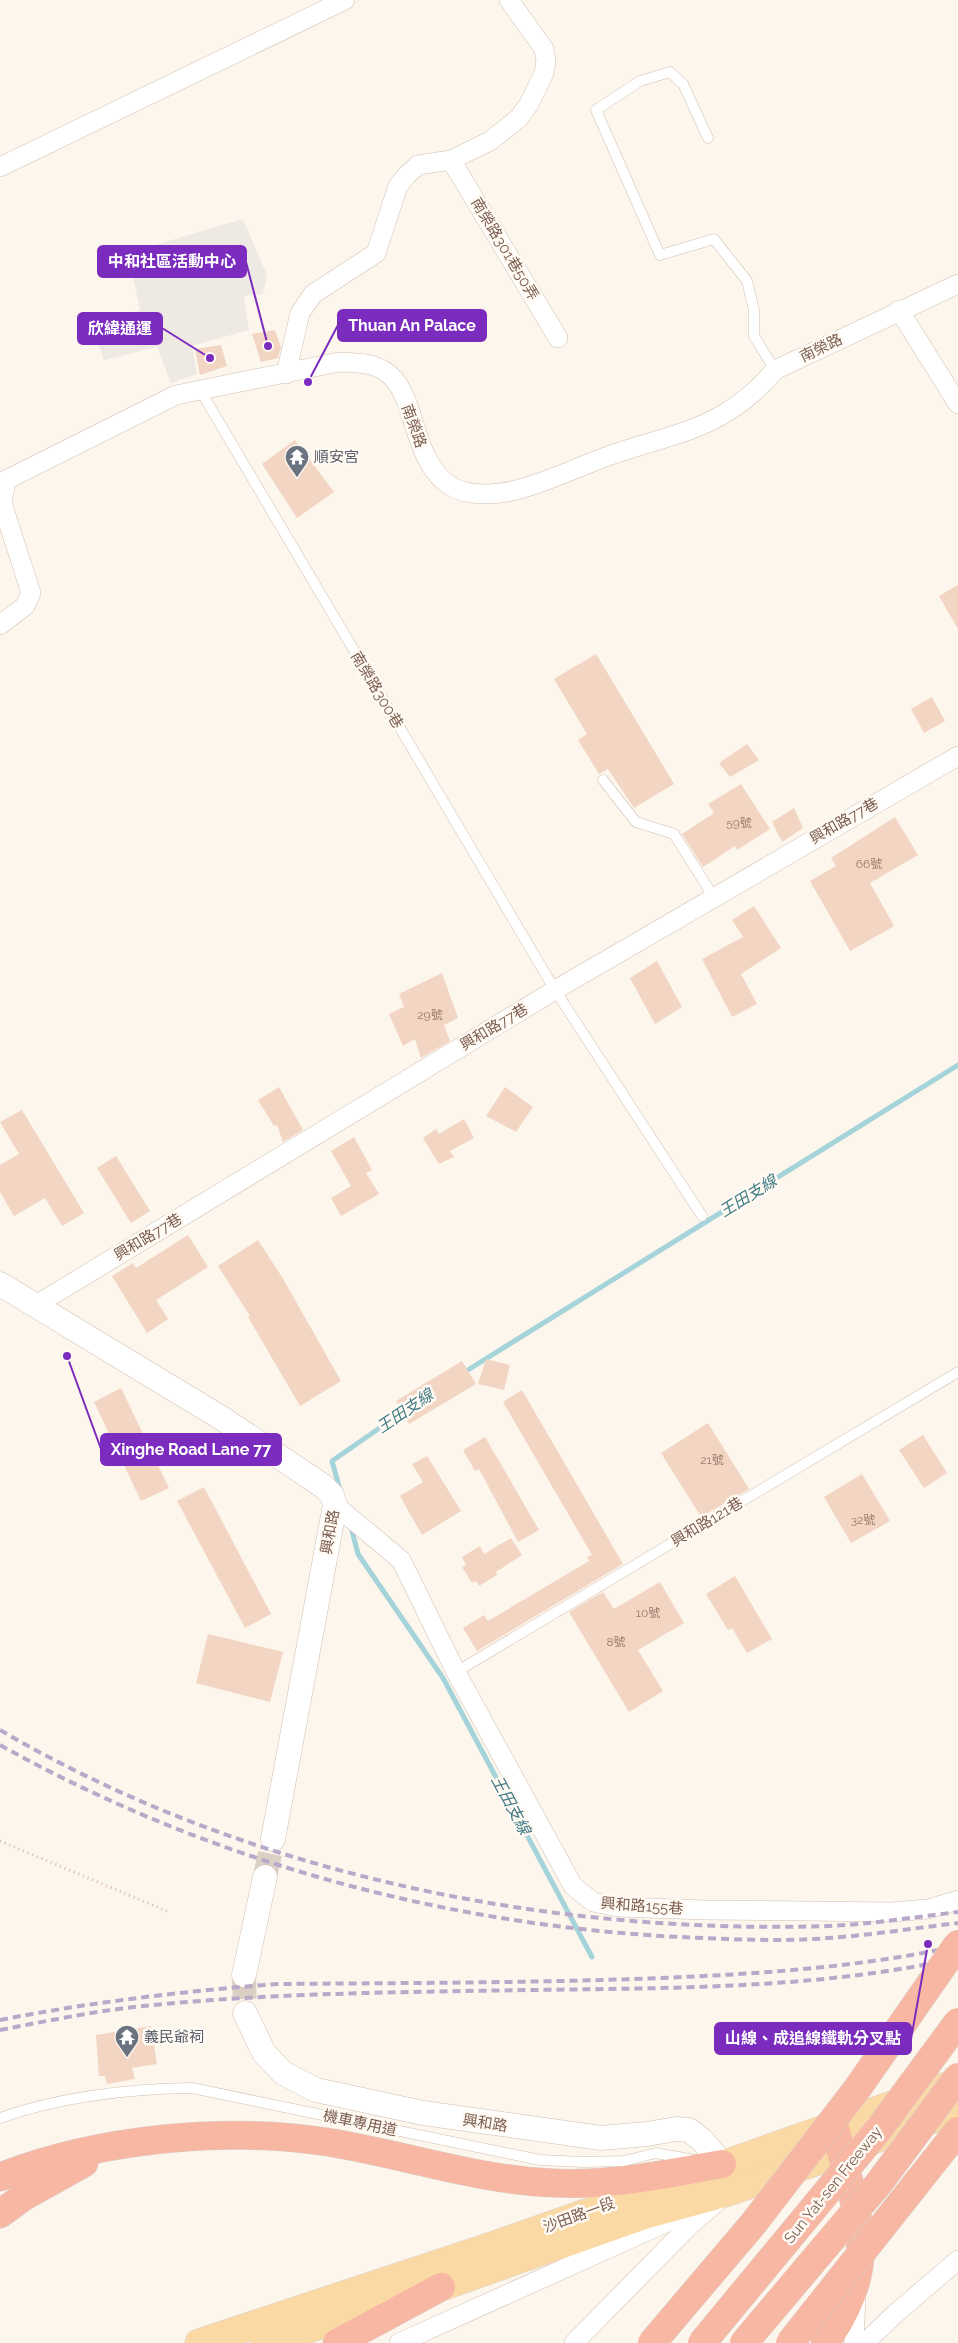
<svg xmlns="http://www.w3.org/2000/svg" width="958" height="2343" font-family="Raleway,'Noto Sans TC',sans-serif">
<style>
.industrial{fill:#efe9e4}
.lines{fill:none;stroke-linecap:round;stroke-linejoin:round}
.stream{stroke:#a5d3da;stroke-width:5}
.building{fill:#f3d5c3}
.tertiary-tunnel{stroke:#dcd0c4;stroke-width:24;stroke-dasharray:24 12;stroke-linecap:butt}
.service-casing{stroke:#d1beb0;stroke-width:11}
.minor-casing{stroke:#d1beb0;stroke-width:20}
.tertiary-casing{stroke:#d1beb0;stroke-width:25}
.primary-casing{stroke:#dad1cd;stroke-width:29}
.motorway-casing{stroke:#dad1cd;stroke-width:29}
.path{stroke:#d9b8a5;stroke-width:3;stroke-dasharray:1 4;stroke-linecap:butt}
.service{stroke:#fff;stroke-width:10}
.minor{stroke:#fff;stroke-width:19}
.tertiary{stroke:#fff;stroke-width:24}
.primary{stroke:#fbd9a5;stroke-width:28}
.motorway{stroke:#f7b7a3;stroke-width:28}
.rail{stroke:#b9a8c9;stroke-width:4;stroke-dasharray:8 5;stroke-linecap:butt}
.motorway-bridge-casing{stroke:#dad1cd;stroke-width:29;stroke-linecap:butt}
.motorway-bridge{stroke:#f7b7a3;stroke-width:28}
.labels{text-anchor:middle;dominant-baseline:central;stroke-width:5;stroke-linejoin:round;paint-order:stroke}
.number-label{font-size:12px;fill:#987a6a}
.street-label{font-size:15px;fill:#7a5c4d;stroke:#fffaf3}
.worship-label{font-size:15px;fill:#5b616d;stroke:#fffaf3;text-anchor:start}
.water-label{font-size:16px;font-style:italic;fill:#437c86;stroke:#fffaf3}
.leader{fill:none;stroke:#7b2cbf;stroke-width:2}
.callout-dot{fill:#7b2cbf;stroke:#fffaf3;stroke-width:2}
.callout{fill:#7b2cbf;stroke:#7b2cbf;stroke-width:2}
.callout-label{font-size:16px;text-anchor:middle;font-weight:bold;fill:#fff}
</style>
<rect width="100%" height="100%" fill="#fdf6ec"/>
<polygon class="industrial" points="243,219 267,275 263,294 244,296 249,330 192,346 197,374 171,383 157,347 104,360 93,331 140,310 128,253"/>
<g class="lines">
<g class="stream">
<polyline points="463,1373 958,1065"/>
<polyline points="340,1490 332,1461 407,1409"/>
<polyline points="351,1527 358,1554 443,1678 592,1957"/>
</g>
</g>
<g class="building">
<polygon points="275,330 281,347 278,358 261,362 252,334"/>
<polygon points="221,345 227,366 200,375 195,349"/>
<polygon points="295,440 334,492 297,518 262,464"/>
<polygon points="958,585 958,629 939,596"/>
<polygon points="596,654 674,784 634,808 608,769 599,774 578,740 587,734 554,679"/>
<polygon points="932,697 945,721 924,733 911,709"/>
<polygon points="747,744 759,760 730,777 719,763"/>
<polygon points="741,784 770,829 737,850 735,846 703,867 682,834 714,813 708,804"/>
<polygon points="794,808 803,828 782,842 772,822"/>
<polygon points="895,817 918,855 870,883 894,926 850,951 810,881 836,866 831,858"/>
<polygon points="754,906 781,948 741,974 757,1004 732,1017 702,959 743,937 732,920"/>
<polygon points="657,961 682,1007 655,1024 630,978"/>
<polygon points="442,973 458,1018 444,1025 450,1041 421,1058 415,1039 403,1046 389,1014 404,1007 399,994"/>
<polygon points="279,1087 303,1130 283,1142 277,1125 274,1126 258,1100"/>
<polygon points="505,1087 533,1107 516,1132 486,1116"/>
<polygon points="22,1110 84,1213 62,1226 45,1198 14,1216 0,1192 0,1165 19,1154 0,1122"/>
<polygon points="464,1119 474,1138 450,1151 454,1157 439,1164 423,1138 436,1129 439,1134"/>
<polygon points="354,1137 372,1170 366,1173 379,1194 341,1216 331,1198 351,1186 331,1151"/>
<polygon points="116,1156 150,1211 131,1223 97,1168"/>
<polygon points="188,1235 208,1267 156,1300 168,1319 147,1333 112,1276 133,1263 136,1268"/>
<polygon points="258,1240 282,1277 341,1381 300,1406 248,1317 250,1316 218,1266"/>
<polygon points="486,1359 510,1365 504,1390 478,1384"/>
<polygon points="462,1361 476,1384 409,1424 396,1401"/>
<polygon points="121,1388 169,1488 141,1501 94,1402"/>
<polygon points="522,1390 623,1564 477,1651 463,1628 484,1615 488,1621 589,1561 587,1557 592,1555 503,1402"/>
<polygon points="708,1423 749,1489 701,1517 661,1453"/>
<polygon points="923,1435 947,1473 924,1488 899,1450"/>
<polygon points="485,1437 539,1530 518,1542 479,1469 475,1471 463,1450"/>
<polygon points="427,1456 461,1511 422,1535 400,1496 423,1482 412,1464"/>
<polygon points="862,1474 890,1521 851,1543 824,1497"/>
<polygon points="204,1487 271,1614 245,1628 177,1501"/>
<polygon points="511,1538 522,1555 496,1572 497,1575 479,1586 476,1581 472,1583 462,1567 466,1565 462,1557 480,1546 484,1554"/>
<polygon points="735,1576 772,1639 747,1653 732,1628 728,1630 706,1594"/>
<polygon points="660,1582 684,1623 638,1650 663,1691 629,1712 569,1612 603,1592 614,1609"/>
<polygon points="208,1634 283,1652 270,1702 196,1683"/>
<polygon points="151,2026 157,2064 132,2068 135,2079 107,2084 105,2076 99,2076 96,2035"/>
</g>
<g class="lines">
<g class="tertiary-tunnel">
<polyline points="265,1877 273,1839"/>
<polyline points="244,1975 245,2013"/>
</g>
<defs>
<g id="service">
<polyline points="708,138 683,84 670,72 640,81 596,110 660,255 714,239 747,281 754,310 754,336 775,370"/>
<polyline points="200,390 555,990 702,1216"/>
<polyline points="603,780 636,822 674,834 713,896"/>
<polyline points="456,1672 958,1372"/>
<path d="M 0,2118 C 62,2096 127,2089 192,2088 L 540,2160 L 583,2162 L 624,2161 L 656,2153 L 694,2160"/>
</g>
<g id="minor">
<polyline points="451,160 558,338"/>
<polyline points="0,167 345,0"/>
<polyline points="899,310 958,404"/>
<polyline points="286,374 300,313 313,294 376,253 398,186 407,175 418,165 451,160 490,141 519,118 529,104 544,73 546,61 544,49 509,0"/>
<path d="M 0,625 L 25,606 L 31,593 L 2,503 L 6,480 L 176,395 L 339,362 C 355,363 372,362 386,372 C 417,392 411,460 449,485 C 464,495 483,495 500,493 C 534,489 581,465 614,454 C 653,440 692,434 727,412 C 746,400 761,387 775,370 L 958,284"/>
<polyline points="36,1305 555,990 958,756"/>
<polyline points="335,1505 401,1560 456,1672 573,1886 593,1902 618,1907 706,1910 892,1912 928,1909 958,1900"/>
<polyline points="399,2343 685,2214"/>
<polyline points="574,2343 689,2226 724,2196"/>
<polyline points="854,2343 856,2294"/>
<polyline points="865,2343 895,2314 958,2260"/>
</g>
<g id="tertiary">
<polyline points="0,1284 223,1419 323,1486 332,1495 335,1505 273,1839"/>
<polyline points="244,1975 265,1877"/>
<polyline points="245,2013 264,2053 283,2073 316,2090 423,2113 601,2138 647,2134 676,2129 689,2130 702,2140 722,2164 726,2180"/>
</g>
<g id="primary">
<polyline points="199,2343 489,2247 958,2082"/>
<polyline points="264,2343 441,2287 644,2215 728,2192 841,2153 903,2128 958,2112"/>
</g>
<g id="motorway">
<path d="M 0,2177 C 97,2139 224,2126 327,2142 C 403,2154 476,2180 554,2183 C 611,2186 666,2174 722,2164"/>
<polyline points="0,2214 23,2197 84,2163"/>
<polyline points="337,2343 441,2287"/>
<path d="M 825,2343 C 885,2259 855,2214 834,2124"/>
</g>
</defs>
<use href="#service" class="service-casing"/>
<use href="#minor" class="minor-casing"/>
<use href="#tertiary" class="tertiary-casing"/>
<use href="#primary" class="primary-casing"/>
<use href="#motorway" class="motorway-casing"/>
<polyline class="path" points="0,1841 169,1912"/>
<use href="#service" class="service"/>
<use href="#minor" class="minor"/>
<use href="#tertiary" class="tertiary"/>
<use href="#primary" class="primary"/>
<use href="#motorway" class="motorway"/>
<g class="rail">
<path d="M 0,1730 C 246,1874 546,1935 829,1926 C 872,1924 915,1917 958,1912"/>
<path d="M 0,1745 C 208,1861 442,1925 680,1937 C 729,1939 780,1942 829,1938 C 872,1935 915,1928 958,1923"/>
<path d="M 0,2020 C 92,2002 185,1991 278,1984 C 397,1983 516,1983 634,1979 C 744,1975 851,1969 958,1946"/>
<path d="M 0,2030 C 47,2021 95,2011 143,2006 C 271,1993 401,1992 530,1990 C 673,1988 818,1989 958,1958"/>
</g>
<defs>
<g id="motorway-bridge">
<polyline points="652,2343 753,2224 857,2089 958,1944"/>
<polyline points="702,2343 879,2129 958,2022"/>
<polyline points="744,2343 879,2183 958,2077"/>
<polyline points="790,2343 958,2131"/>
</g>
</defs>
<use href="#motorway-bridge" class="motorway-bridge-casing"/>
<use href="#motorway-bridge" class="motorway-bridge"/>
</g>
<defs>
<symbol id="temple-pin" viewBox="-11 -11 22 30"><path d="M0 17L-7.5 6A9.5 9.5 0 1 1 7.5 6Z" fill="#6b7280" stroke="#fffaf3"/><path d="M0-6L5-2H3V0L6.5 2.5H4V6H1.5V3h-3V6H-4V2.5H-6.5L-3 0V-2H-5Z" fill="#fff"/></symbol>
</defs>
<g fill-rule="evenodd">
<use href="#temple-pin" x="283" y="443" width="28" height="38"/>
<use href="#temple-pin" x="113" y="2023" width="28" height="38"/>
</g>
<g class="labels">
<g class="number-label">
<text x="739" y="823">59號</text>
<text x="869" y="864">66號</text>
<text x="430" y="1015">29號</text>
<text x="712" y="1460">21號</text>
<text x="863" y="1520">32號</text>
<text x="648" y="1613">10號</text>
<text x="616" y="1642">8號</text>
</g>
<g class="street-label">
<text transform="translate(505 249) rotate(59)">南榮路301巷50弄</text>
<text transform="translate(821 348) rotate(-26)">南榮路</text>
<text transform="translate(414 426) rotate(70)">南榮路</text>
<text transform="translate(377 690) rotate(59)">南榮路300巷</text>
<text transform="translate(844 821) rotate(-30)">興和路77巷</text>
<text transform="translate(494 1027) rotate(-31)">興和路77巷</text>
<text transform="translate(148 1237) rotate(-31)">興和路77巷</text>
<text transform="translate(707 1522) rotate(-31)">興和路121巷</text>
<text transform="translate(330 1532) rotate(-80)">興和路</text>
<text transform="translate(642 1906) rotate(4)">興和路155巷</text>
<text transform="translate(360 2123) rotate(12)">機車專用道</text>
<text transform="translate(485 2123) rotate(9)">興和路</text>
<text transform="translate(833 2185) rotate(-51)">Sun Yat-sen Freeway</text>
<text transform="translate(579 2215) rotate(-20)">沙田路一段</text>
</g>
<g class="worship-label">
<text x="314" y="457">順安宮</text>
<text x="144" y="2037">義民爺祠</text>
</g>
<g class="water-label">
<text transform="translate(748 1196) rotate(-32)">王田支線</text>
<text transform="translate(405 1411) rotate(-34)">王田支線</text>
<text transform="translate(511 1805) rotate(62)">王田支線</text>
</g>
</g>
<path class="leader" d="M268 346L246 262M308 382L338 325M210 358L162 328M67 1356L101 1449M928 1944L911 2039"/>
<g class="callout-dot">
<circle cx="268" cy="346" r="5"/>
<circle cx="308" cy="382" r="5"/>
<circle cx="210" cy="358" r="5"/>
<circle cx="67" cy="1356" r="5"/>
<circle cx="928" cy="1944" r="5"/>
</g>
<g class="callout">
<rect x="98" y="246" width="148" height="31" rx="5"/>
<rect x="338" y="310" width="148" height="31" rx="5"/>
<rect x="78" y="313" width="84" height="31" rx="5"/>
<rect x="101" y="1434" width="180" height="31" rx="5"/>
<rect x="715" y="2023" width="196" height="31" rx="5"/>
</g>
<g class="callout-label">
<text x="172" y="267">中和社區活動中心</text>
<text x="412" y="331">Thuan An Palace</text>
<text x="120" y="334">欣緯通運</text>
<text x="191" y="1455">Xinghe Road Lane 77</text>
<text x="813" y="2044">山線、成追線鐵軌分叉點</text>
</g>
</svg>
